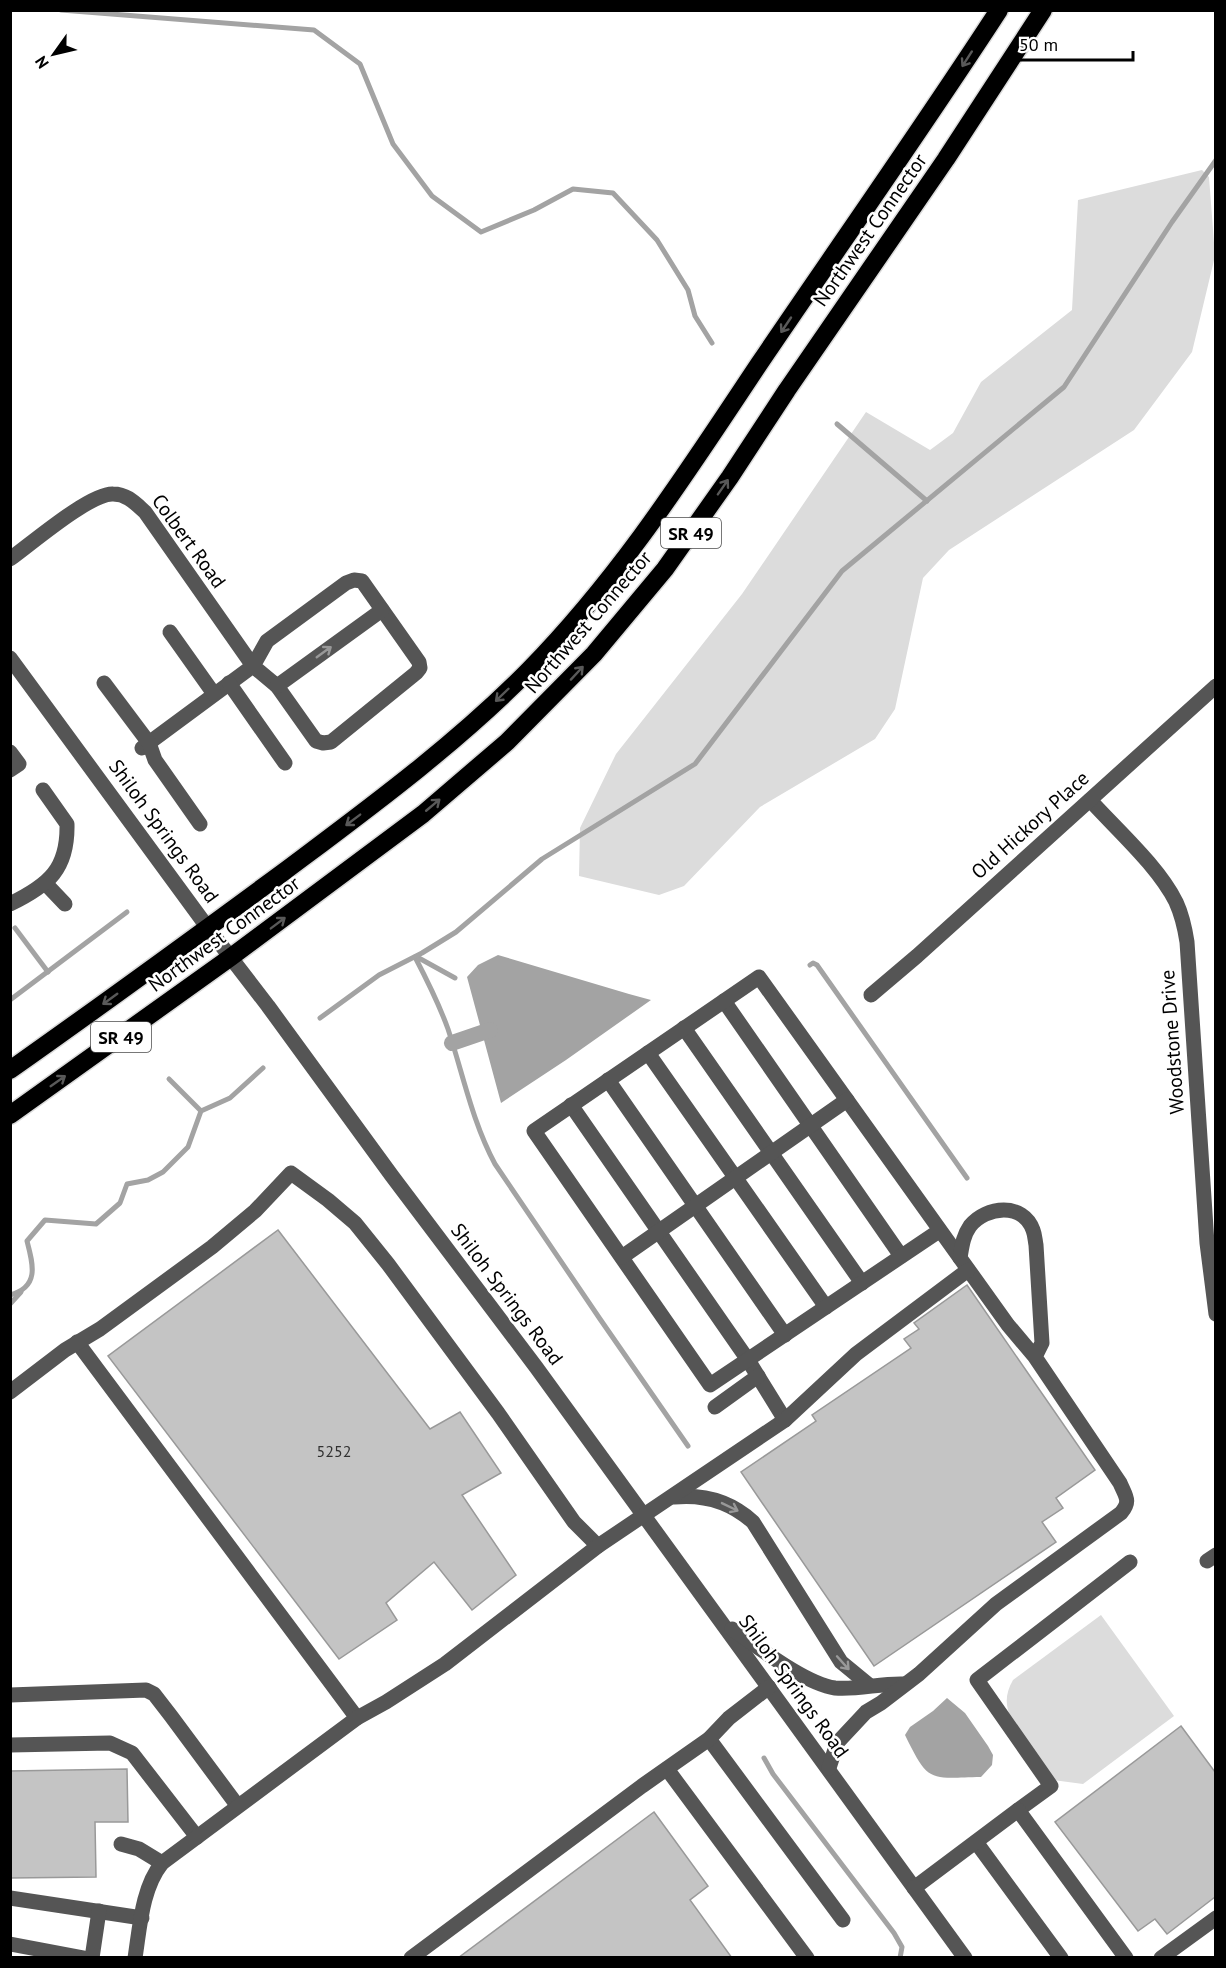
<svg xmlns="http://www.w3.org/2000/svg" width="1226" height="1968" font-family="'PT Sans',sans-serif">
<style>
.green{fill:#dcdcdc}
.water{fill:#a3a3a3}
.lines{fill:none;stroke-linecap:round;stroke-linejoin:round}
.stream{stroke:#a3a3a3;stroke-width:5}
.canal{stroke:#a3a3a3;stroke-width:16}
.building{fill:#c4c4c4;stroke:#999;stroke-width:1.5}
.highway-casing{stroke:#dbdbdb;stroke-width:21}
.minor{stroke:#555;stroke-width:15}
.highway{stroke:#000;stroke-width:18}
.oneway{stroke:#595959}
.oneway2{stroke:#999}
.labels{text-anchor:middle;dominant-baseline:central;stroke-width:5;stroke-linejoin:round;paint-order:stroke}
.number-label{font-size:16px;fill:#313131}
.shield{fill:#fff;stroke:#4c4c4c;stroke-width:1.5}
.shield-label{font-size:18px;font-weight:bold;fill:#000}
.street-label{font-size:20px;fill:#000;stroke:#fff}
</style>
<rect width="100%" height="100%" fill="#fff"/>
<g class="green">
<polygon points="1202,170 1209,177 1215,256 1192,352 1134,430 949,550 923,578 895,709 875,739 760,807 684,886 659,895 579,876 580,828 616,754 742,594 866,412 930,450 953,433 981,382 1072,310 1078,200"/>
<path d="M 1101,1615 L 1174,1716 L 1083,1784 L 1053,1780 L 1011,1719 C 1005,1705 1005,1694 1013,1680 Z"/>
</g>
<g class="water">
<polygon points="498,955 629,994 651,1000 566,1060 501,1103 467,977 478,965"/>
<path d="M 947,1698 L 965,1713 L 988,1746 L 993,1755 L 992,1765 L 981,1777 C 929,1778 929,1784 905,1735 L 910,1727 L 933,1711 Z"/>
</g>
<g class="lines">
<g class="stream">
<polyline points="61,10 314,30 360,64 393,144 432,196 481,232 534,210 573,189 613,193 657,240 688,290 695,316 712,343"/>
<polyline points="837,424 927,501"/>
<polyline points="15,928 48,972"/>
<path d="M 415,957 C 427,980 439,1004 448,1029 C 463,1074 472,1121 495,1164 L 600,1319 L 688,1446"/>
<polyline points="417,957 455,978"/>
<polyline points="810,965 813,963 817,965 967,1178"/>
<polyline points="10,1000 127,912"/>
<polyline points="320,1018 379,975 422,953 456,932 542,859 695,764 842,571 1064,387 1172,222 1216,160"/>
<polyline points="169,1079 201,1111"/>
<path d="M 10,1295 C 40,1287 33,1264 27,1241 L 45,1220 L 96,1224 L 120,1203 L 127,1184 L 148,1180 L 163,1172 L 188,1147 L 201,1111 L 230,1098 L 263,1068"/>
<polyline points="10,1304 21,1292"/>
<polyline points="764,1758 773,1774 894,1933 902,1947 900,1958"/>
</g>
<polyline class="canal" points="452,1043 490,1030"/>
</g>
<g class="building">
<polygon points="278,1230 430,1429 460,1412 501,1473 462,1495 516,1575 472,1610 434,1562 386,1603 397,1620 339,1659 108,1356"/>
<polygon points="967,1285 1095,1470 1056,1498 1063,1508 1042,1522 1056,1542 874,1666 741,1472 816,1421 812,1415 911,1348 904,1339 919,1329 914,1323"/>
<polygon points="1181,1726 1215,1772 1215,1897 1167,1934 1155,1919 1138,1931 1055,1822"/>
<polygon points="127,1769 128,1822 95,1822 96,1877 10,1878 10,1771"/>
<polygon points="654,1812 708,1886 690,1900 732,1958 458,1958"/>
</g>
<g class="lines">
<defs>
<g id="highway">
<path d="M 10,1070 C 102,1005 194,938 285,871 C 369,808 455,745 529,670 C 621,576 687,472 759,364 C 839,246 921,130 999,10"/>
<polyline points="10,1115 231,957 423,814 507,742 594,654 665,569 730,477 787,390 946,159 1043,10"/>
</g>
</defs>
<use href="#highway" class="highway-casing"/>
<g class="minor">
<path d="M 10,559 C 31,544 90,493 113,494 C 127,494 135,503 145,512 L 253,666 L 277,686 L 316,741 L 323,743 L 331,742 L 416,673 L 420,668 L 419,662 L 362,581 L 354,580 L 346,583 L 267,641 L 253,666 L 142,748"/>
<polyline points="170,632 214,694"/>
<polyline points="10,658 208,928 268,1006 392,1176 536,1367 965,1958"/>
<polyline points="104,683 149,743 155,760 200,824"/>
<polyline points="229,683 285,763"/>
<polyline points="277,686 382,610"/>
<polyline points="10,752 19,764 10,770"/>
<path d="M 1090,800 C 1117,830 1158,866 1176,902 C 1182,915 1185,929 1187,942 L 1207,1243 L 1216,1314"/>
<polyline points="45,883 65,904"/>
<path d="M 10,904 C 49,885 68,869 67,824 L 43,790"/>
<polyline points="871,995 917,956 1216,686"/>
<polyline points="724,1001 901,1256"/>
<polyline points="684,1028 862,1283"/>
<polyline points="648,1053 826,1307"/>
<polyline points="608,1080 785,1335"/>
<polyline points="571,1105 748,1360 785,1420"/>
<polyline points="939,1231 710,1385 534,1131 759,977 960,1258"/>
<polyline points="622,1257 847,1100"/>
<polyline points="77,1342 357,1718"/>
<polyline points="10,1392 65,1350 100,1329 212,1247 255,1211 291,1173 328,1200 355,1223 388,1264 498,1413 574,1522 598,1546"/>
<polyline points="715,1407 758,1376"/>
<path d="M 674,1497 C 704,1494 731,1502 753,1522 L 841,1662 L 869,1685"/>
<polyline points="1207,1561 1216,1555"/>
<path d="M 732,1629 C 757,1646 805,1684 835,1688 C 858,1690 881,1683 904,1684"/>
<polyline points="10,1695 146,1690 154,1694 171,1716 237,1805"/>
<polyline points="709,1739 843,1920"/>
<polyline points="10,1745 110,1743 132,1753 197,1837"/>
<path d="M 829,1768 L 837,1743 L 866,1712 L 881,1703 L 919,1674 L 996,1604 L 1121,1513 C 1131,1501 1126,1497 1120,1483 L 1035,1357 L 1008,1325 L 960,1258 C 962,1246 963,1236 970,1226 C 986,1206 1023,1202 1033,1230 C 1035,1235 1035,1240 1036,1245 L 1042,1343 L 1035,1357"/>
<polyline points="667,1769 807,1958"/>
<polyline points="1018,1810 1051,1786 977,1680 1130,1562"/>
<polyline points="976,1842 1061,1958"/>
<polyline points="121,1844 139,1849 162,1863"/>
<polyline points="914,1888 1018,1810 1126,1958"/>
<polyline points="10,1898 142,1918"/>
<polyline points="10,1944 84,1958"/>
<polyline points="92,1958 99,1911"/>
<path d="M 135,1958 C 140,1926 142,1888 162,1863 L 357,1718 L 386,1702 L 445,1664 L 598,1546 L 785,1420 L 856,1354 L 968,1270"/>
<polyline points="411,1958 642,1786 709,1739 729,1718 769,1687"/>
<polyline points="1161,1958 1216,1918"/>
</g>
<use href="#highway" class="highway"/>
</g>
<defs><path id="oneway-shaft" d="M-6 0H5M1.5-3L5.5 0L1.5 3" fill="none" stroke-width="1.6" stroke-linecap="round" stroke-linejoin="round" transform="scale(1.5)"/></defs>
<g class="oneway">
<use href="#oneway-shaft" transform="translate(967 59) rotate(123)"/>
<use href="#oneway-shaft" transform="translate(786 325) rotate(124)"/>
<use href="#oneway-shaft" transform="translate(723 487) rotate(-55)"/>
<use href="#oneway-shaft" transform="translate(577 673) rotate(-47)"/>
<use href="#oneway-shaft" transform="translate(502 695) rotate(136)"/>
<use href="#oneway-shaft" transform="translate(433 805) rotate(-40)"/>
<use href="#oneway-shaft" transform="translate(353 820) rotate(143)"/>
<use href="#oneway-shaft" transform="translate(278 923) rotate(-37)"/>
<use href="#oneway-shaft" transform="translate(110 999) rotate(144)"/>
<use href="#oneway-shaft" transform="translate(58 1081) rotate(-35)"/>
</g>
<g class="oneway2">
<use href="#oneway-shaft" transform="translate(324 652) rotate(-36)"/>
<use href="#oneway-shaft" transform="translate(730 1507) rotate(26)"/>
<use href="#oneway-shaft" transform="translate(843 1663) rotate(48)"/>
</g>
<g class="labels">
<g class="number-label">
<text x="334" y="1451">5252</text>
</g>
<g class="shield">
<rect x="661" y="518" width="60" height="30" rx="4.5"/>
<rect x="91" y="1022" width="60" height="30" rx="4.5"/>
</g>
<g class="shield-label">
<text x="691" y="533">SR 49</text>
<text x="121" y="1037">SR 49</text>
</g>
<g class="street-label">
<text transform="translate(870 230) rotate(-55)">Northwest Connector</text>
<text transform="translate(189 541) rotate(54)">Colbert Road</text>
<text transform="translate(588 622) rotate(-49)">Northwest Connector</text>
<text transform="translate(1030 825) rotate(-42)">Old Hickory Place</text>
<text transform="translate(164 831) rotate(54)">Shiloh Springs Road</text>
<text transform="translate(224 934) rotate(-36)">Northwest Connector</text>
<text transform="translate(1172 1042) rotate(-94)">Woodstone Drive</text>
<text transform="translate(507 1294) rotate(53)">Shiloh Springs Road</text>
<text transform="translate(794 1686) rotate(54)">Shiloh Springs Road</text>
</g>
</g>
<rect width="1226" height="1968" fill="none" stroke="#000000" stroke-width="24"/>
<g transform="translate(54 54) rotate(236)" stroke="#ffffff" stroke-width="4.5" paint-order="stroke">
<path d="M0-4.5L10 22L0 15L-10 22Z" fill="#000000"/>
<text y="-9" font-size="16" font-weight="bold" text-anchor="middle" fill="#000000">N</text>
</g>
<path d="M1010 51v9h123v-9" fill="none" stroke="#000000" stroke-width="3"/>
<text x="1019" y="51" font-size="18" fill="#000000" stroke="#ffffff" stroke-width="4.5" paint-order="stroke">50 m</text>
</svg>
